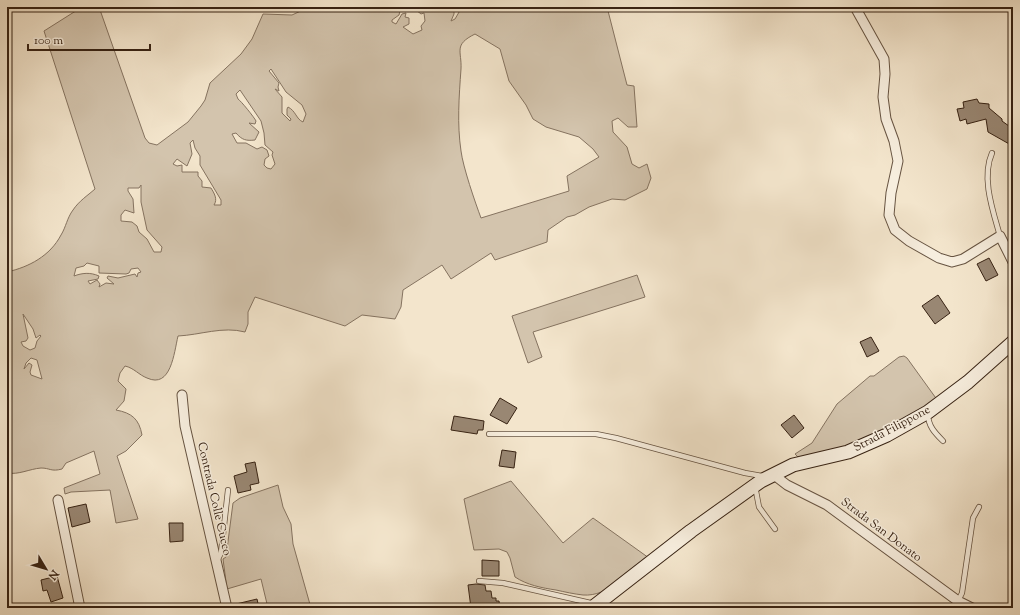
<svg xmlns="http://www.w3.org/2000/svg" width="1020" height="615" font-family="'Sorts Mill Goudy',serif">
<style>
.green{fill:#d3c4ad;stroke:#857360;fill-rule:evenodd}
.building{fill:#998773;stroke:#372213}
.lines{fill:none;stroke-linecap:round;stroke-linejoin:round}
.lane-casing{stroke:#665341;stroke-width:6}
.street-casing{stroke:#665341;stroke-width:11}
.secondary-casing{stroke:#372213;stroke-width:15}
.lane{stroke:#f7eede;stroke-width:4.5}
.street{stroke:#f7eede;stroke-width:9}
.secondary{stroke:#f7eede;stroke-width:13}
.labels{text-anchor:middle;dominant-baseline:central;stroke-width:3;stroke-linejoin:round;paint-order:stroke}
.street-label{font-size:12px;fill:#372213;stroke:#f7eede}
</style>
<rect width="100%" height="100%" fill="#f3e5cc"/>
<filter id="stains"><feTurbulence type="fractalNoise" baseFrequency=".005" numOctaves="4"/><feColorMatrix values="0 0 0 0 .2 0 0 0 0 .09 0 0 0 0 .02 0 0 0 .5 -.17"/></filter>
<radialGradient id="worn" r=".72"><stop offset=".6" stop-color="#630" stop-opacity="0"/><stop offset="1" stop-color="#630" stop-opacity=".3"/></radialGradient>
<g class="green">
<path d="M 82,7 L 99,7 L 145,138 L 149,143 L 157,145 L 188,122 L 201,106 L 205,100 L 210,83 L 241,54 L 252,39 L 263,14 L 292,15 L 305,9 L 305,7 L 401,7 L 399,15 L 392,20 L 392,22 L 396,24 L 402,14 L 406,13 L 405,17 L 409,18 L 409,24 L 403,27 L 413,34 L 422,30 L 421,26 L 425,21 L 424,13 L 421,14 L 416,10 L 420,7 L 454,7 L 454,14 L 451,21 L 455,19 L 462,7 L 607,7 L 627,85 L 634,86 L 637,127 L 628,127 L 618,118 L 612,121 L 613,132 L 627,147 L 632,164 L 639,168 L 647,164 L 651,178 L 647,189 L 625,200 L 612,199 L 589,207 L 575,215 L 567,217 L 548,230 L 547,242 L 495,260 L 491,253 L 451,279 L 442,265 L 403,290 L 401,307 L 395,319 L 362,315 L 345,326 L 255,297 L 248,312 L 248,324 L 245,332 C 223,326 200,335 178,336 C 174,353 171,389 147,378 C 139,375 134,368 125,366 L 120,373 L 118,381 L 126,389 L 124,401 L 116,410 C 132,413 139,419 142,435 L 126,451 L 117,456 L 138,519 L 116,523 L 110,490 L 71,492 L 65,494 L 64,488 L 100,474 L 94,451 L 66,463 L 62,469 C 51,472 50,468 41,468 C 29,469 19,475 7,473 L 7,272 C 29,267 50,256 61,235 C 66,227 67,218 73,210 C 79,201 87,196 95,189 L 44,31 ZM 475,34 L 500,49 L 509,81 L 526,105 L 533,119 L 546,127 L 579,137 L 593,149 L 599,157 L 567,176 L 569,191 L 481,218 C 475,202 463,167 461,151 C 457,124 459,97 461,69 C 462,51 453,45 475,34 ZM 271,69 L 286,92 L 302,105 L 306,114 L 303,122 C 296,119 296,111 288,107 L 287,109 L 287,115 L 291,119 L 290,121 L 282,113 L 282,97 L 275,89 L 279,91 L 278,87 L 279,83 L 269,71 ZM 240,90 L 261,121 L 264,133 L 265,145 L 273,152 L 272,155 L 275,164 L 271,169 L 267,168 L 264,165 L 265,159 L 269,156 L 267,150 L 262,147 L 257,149 L 246,143 L 237,143 L 232,134 L 236,133 C 242,140 246,141 255,140 L 259,132 L 249,123 L 255,124 L 256,121 C 254,117 241,101 238,99 L 236,94 ZM 193,140 L 195,148 L 200,156 L 200,165 L 221,200 L 221,205 L 214,205 C 218,199 214,193 211,188 L 202,187 L 202,181 L 198,176 L 198,172 L 182,172 L 182,165 L 177,166 L 173,164 L 177,159 L 187,166 L 192,154 L 190,143 ZM 141,185 L 141,202 L 147,230 L 162,247 L 161,252 L 154,252 L 147,239 L 139,232 L 137,226 L 132,222 L 121,221 L 121,215 L 125,210 L 134,213 L 133,199 L 128,191 L 128,188 L 139,188 ZM 87,263 L 99,266 L 99,273 L 126,274 L 129,273 L 131,269 L 138,268 L 141,272 L 138,273 L 137,277 L 135,274 L 118,278 L 108,276 L 107,278 L 114,284 L 106,283 L 99,287 L 100,284 L 97,280 L 90,284 L 88,281 L 98,279 L 99,276 C 90,272 82,273 74,276 L 76,268 L 84,266 ZM 23,314 L 33,329 L 36,338 L 40,335 L 41,336 L 37,341 L 35,348 L 30,350 L 23,346 L 21,342 L 26,341 L 28,338 ZM 31,358 L 37,360 L 42,379 L 31,375 L 30,372 L 32,365 L 29,363 L 24,369 L 26,363 Z"/>
<polygon points="637,275 645,297 533,332 542,357 528,363 512,316"/>
<polygon points="904,356 907,358 938,401 900,424 842,449 800,459 795,454 812,443 837,404 870,376 874,376 899,357"/>
<path d="M 511,481 L 563,543 L 593,518 L 649,558 C 631,572 608,597 583,595 C 574,594 565,592 556,590 C 542,588 527,585 515,577 L 510,558 L 507,552 L 499,549 L 474,550 L 464,499 Z"/>
<polygon points="278,485 283,507 291,524 293,544 311,608 268,608 261,579 227,589 223,559 226,557 233,503 240,498"/>
</g>
<g class="building">
<polygon points="977,99 979,103 989,104 989,108 1002,119 1002,121 1013,129 1013,141 1011,145 988,132 986,119 967,124 966,119 960,121 957,109 964,108 963,102"/>
<polygon points="989,258 998,275 986,281 977,264"/>
<polygon points="938,295 950,313 935,324 922,306"/>
<polygon points="871,337 879,351 867,357 860,342"/>
<polygon points="500,398 517,408 507,424 490,415"/>
<polygon points="794,415 804,428 792,438 781,425"/>
<polygon points="454,416 484,421 483,430 478,430 477,434 451,430"/>
<polygon points="502,450 516,452 514,468 499,466"/>
<polygon points="255,462 259,483 250,485 251,490 238,493 234,476 247,472 245,464"/>
<polygon points="86,504 90,522 72,527 68,508"/>
<polygon points="169,523 183,523 183,541 170,542"/>
<polygon points="482,560 499,561 499,576 482,576"/>
<polygon points="57,576 63,598 51,602 47,590 43,591 41,580"/>
<polygon points="476,584 485,585 486,591 491,591 492,598 496,598 496,601 499,601 500,608 471,608 468,585"/>
<polygon points="257,599 259,608 233,608 232,605"/>
</g>
<g class="lines">
<defs>
<g id="lane">
<path d="M 992,153 C 981,178 993,211 1000,236"/>
<path d="M 928,414 C 928,426 935,433 943,441"/>
<polyline points="489,434 596,434 616,438 745,473 762,476"/>
<polyline points="755,486 759,507 775,529"/>
<polyline points="217,561 221,553 228,490"/>
<polyline points="479,581 503,583 595,604"/>
<polyline points="958,601 962,593 973,518 979,507"/>
<polyline points="578,608 582,605 592,604"/>
</g>
<g id="street">
<polyline points="855,7 884,59 885,74 883,97 886,119 894,141 898,161 891,193 889,215 895,230 909,241 939,258 952,262 963,259 1000,236 1013,262"/>
<polyline points="182,395 185,426 227,608"/>
<polyline points="774,475 787,485 827,505 958,601 972,608"/>
<polyline points="58,500 80,608"/>
</g>
<polyline id="secondary" points="592,608 691,531 761,481 793,465 848,452 887,435 928,412 968,382 1013,342"/>
</defs>
<use href="#lane" class="lane-casing"/>
<use href="#street" class="street-casing"/>
<use href="#secondary" class="secondary-casing"/>
<use href="#lane" class="lane"/>
<use href="#street" class="street"/>
<use href="#secondary" class="secondary"/>
</g>
<g class="labels">
<g class="street-label">
<text transform="translate(892 429) rotate(-28)">Strada Filippone</text>
<text transform="translate(214 499) rotate(77)">Contrada Colle Cucco</text>
<text transform="translate(881 530) rotate(37)">Strada San Donato</text>
</g>
</g>
<rect width="1020" height="615" fill="none" stroke="#f3e5cc" stroke-width="24"/>
<rect x="8" y="8" width="1004" height="599" fill="none" stroke="#372213" stroke-width="2"/>
<rect x="12" y="12" width="996" height="591" fill="none" stroke="#372213"/>
<g transform="translate(46 569) rotate(128)" stroke="#f7eede" stroke-width="3" paint-order="stroke">
<path d="M0-3L7 15L0 10L-7 15Z" fill="#372213"/>
<text y="-6" font-size="11" font-weight="bold" text-anchor="middle" fill="#372213">N</text>
</g>
<path d="M28 44v6h122v-6" fill="none" stroke="#372213" stroke-width="2"/>
<text x="34" y="44" font-size="12" fill="#372213" stroke="#f7eede" stroke-width="3" paint-order="stroke">100 m</text>
<rect width="100%" height="100%" filter="url(#stains)"/>
<rect width="100%" height="100%" fill="url(#worn)"/>
</svg>
